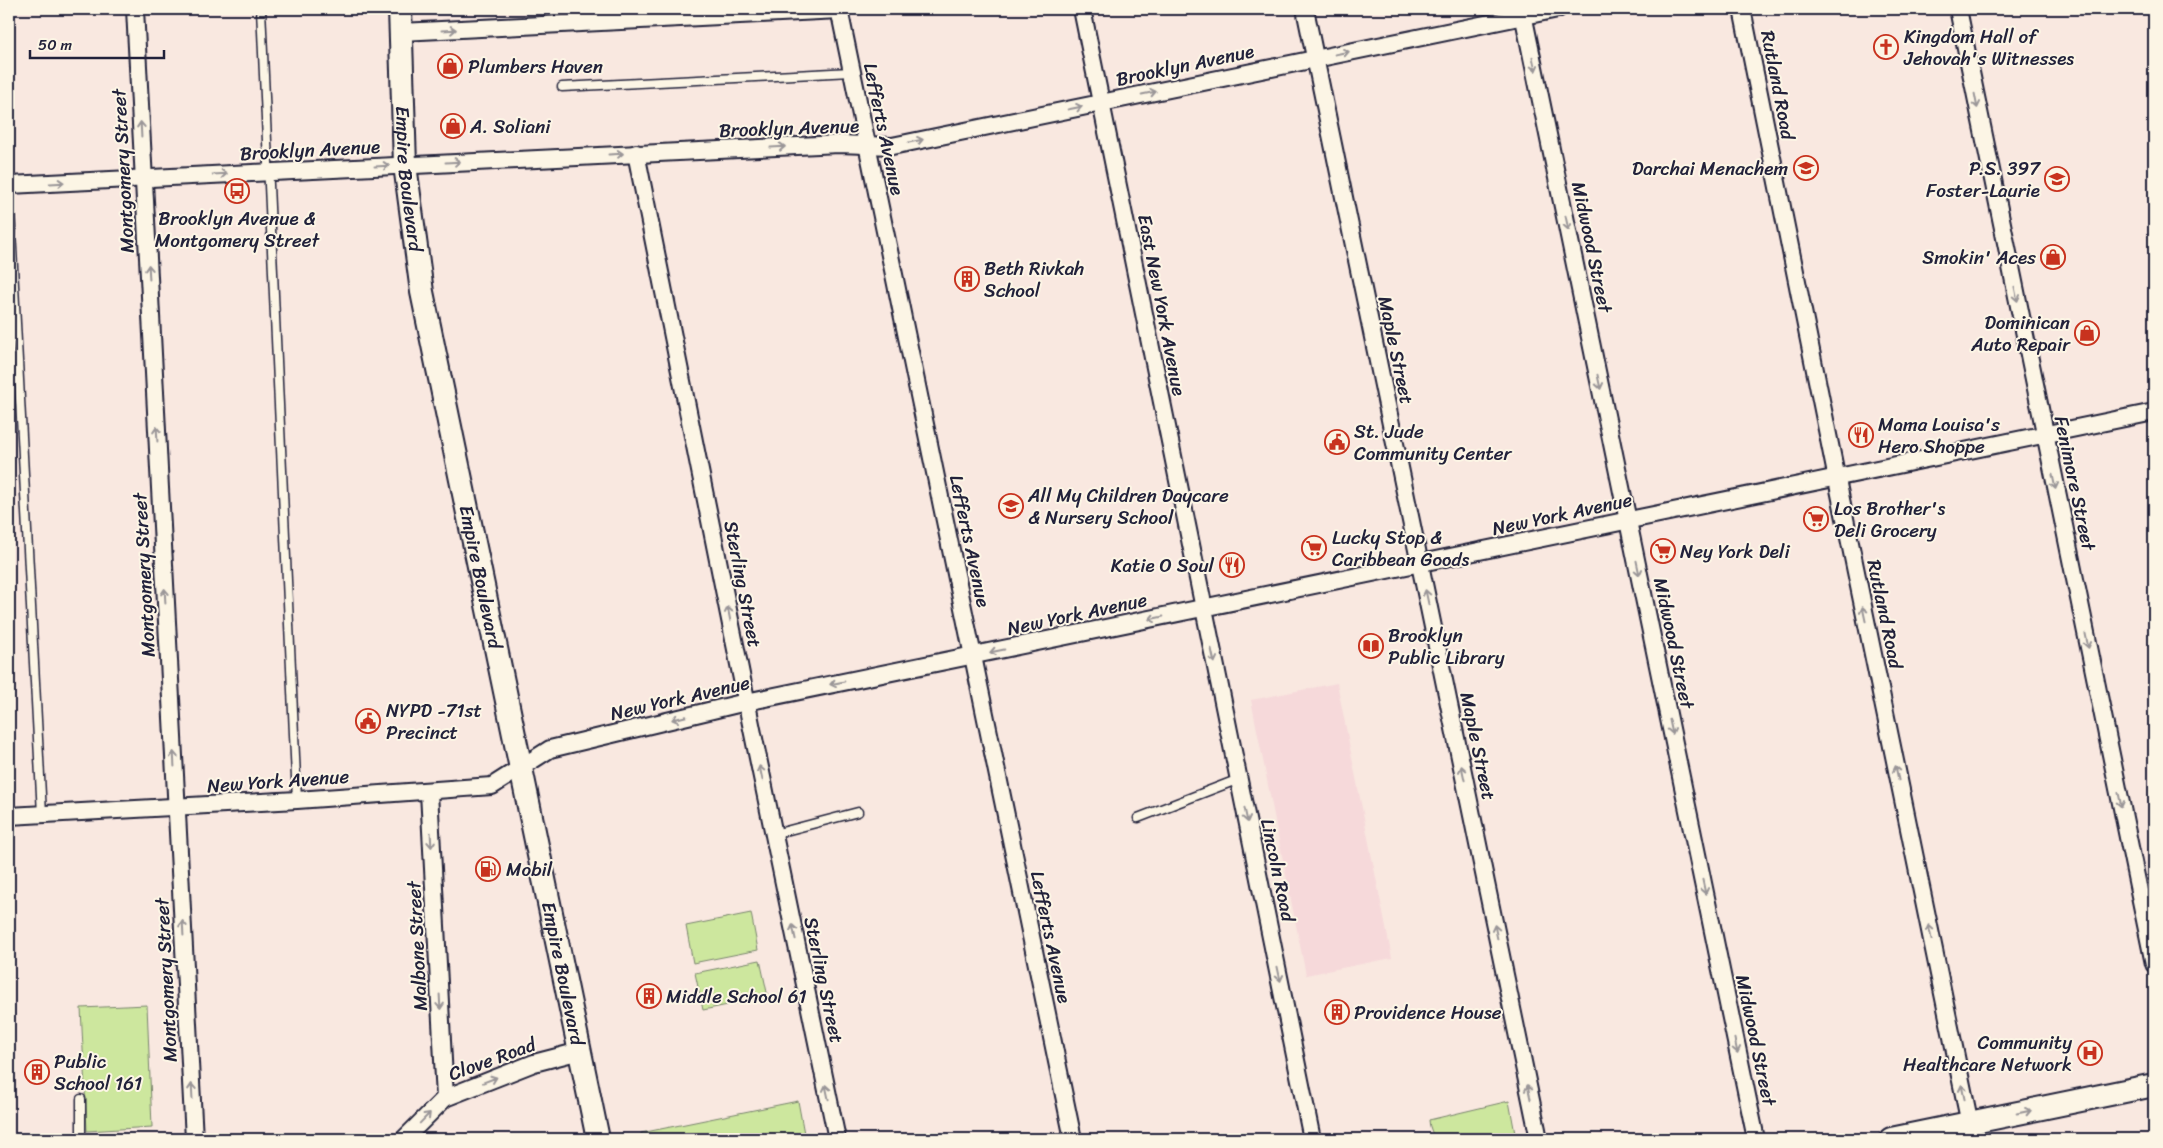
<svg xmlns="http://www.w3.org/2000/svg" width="2163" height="1148" font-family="Sriracha,sans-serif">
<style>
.built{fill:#f6d9da}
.green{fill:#cde79e;stroke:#78846c}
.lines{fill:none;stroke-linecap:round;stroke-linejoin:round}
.lane-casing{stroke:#22223b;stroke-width:11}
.street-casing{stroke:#22223b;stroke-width:20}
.secondary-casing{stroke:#22223b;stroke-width:26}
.lane{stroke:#fcf5e5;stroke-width:8}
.street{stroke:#fcf5e5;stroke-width:16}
.secondary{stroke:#fcf5e5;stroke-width:22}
.oneway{stroke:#9a9698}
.labels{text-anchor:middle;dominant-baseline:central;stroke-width:4;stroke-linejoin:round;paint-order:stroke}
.poi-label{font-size:19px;fill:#22223b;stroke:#fcf5e5;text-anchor:start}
.street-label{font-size:19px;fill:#22223b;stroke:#fcf5e5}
</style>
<rect width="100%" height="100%" fill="#f9e8e0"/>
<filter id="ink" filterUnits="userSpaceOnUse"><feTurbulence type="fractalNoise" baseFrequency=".02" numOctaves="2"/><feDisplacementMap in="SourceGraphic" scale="10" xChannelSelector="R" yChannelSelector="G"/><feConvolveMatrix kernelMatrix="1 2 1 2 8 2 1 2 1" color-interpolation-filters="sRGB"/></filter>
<g filter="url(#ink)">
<polygon class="built" points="1337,683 1392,958 1306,975 1251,700"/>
<g class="green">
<polygon points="751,913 758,950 693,963 686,926"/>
<polygon points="760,960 768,997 703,1010 695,973"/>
<polygon points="147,1005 152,1127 87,1131 81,1008"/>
<polygon points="798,1101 805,1139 642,1139 641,1133"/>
<path d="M 1509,1101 L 1516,1139 L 1434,1139 C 1433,1132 1429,1128 1429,1120 Z"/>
</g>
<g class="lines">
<defs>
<g id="lane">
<polyline points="261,9 297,800"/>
<polyline points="562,87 851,72"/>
<polyline points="9,191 42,814"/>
<polyline points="1138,818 1239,779"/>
<polyline points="774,834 858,812"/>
<polyline points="81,1099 81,1139"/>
</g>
<g id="street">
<polyline points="135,9 194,1139"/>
<polyline points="839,9 1073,1139"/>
<polyline points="1082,9 1312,1139"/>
<polyline points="1305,9 1539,1139"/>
<polyline points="1522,9 1756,1139"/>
<polyline points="1742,9 1842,504 1973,1139"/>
<polyline points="1958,9 2154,964"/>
<polyline points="401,32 839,10"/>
<polyline points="636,153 752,729 837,1139"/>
<polyline points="9,185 839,144 892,146 1558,9"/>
<polyline points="429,792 445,1098"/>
<polyline points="9,816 297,800 492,786 550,749 746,702 2154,412"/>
<polyline points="404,1139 445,1098 534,1063 580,1051"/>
</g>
<g id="secondary">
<path id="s1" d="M 400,9 L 405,165 L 422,292 L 598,1139"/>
<polyline points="1891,1139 2154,1085"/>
</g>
</defs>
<use href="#lane" class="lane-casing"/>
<use href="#street" class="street-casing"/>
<use href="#secondary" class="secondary-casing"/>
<use href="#lane" class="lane"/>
<use href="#street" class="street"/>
<use href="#secondary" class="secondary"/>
</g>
<defs><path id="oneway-shaft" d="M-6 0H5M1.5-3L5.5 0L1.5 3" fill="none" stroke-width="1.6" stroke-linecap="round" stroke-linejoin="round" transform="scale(1.25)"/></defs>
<g class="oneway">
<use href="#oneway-shaft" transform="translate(449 30) rotate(-3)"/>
<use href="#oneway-shaft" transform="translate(1342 53) rotate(-12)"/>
<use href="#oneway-shaft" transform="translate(1534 64) rotate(78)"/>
<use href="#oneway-shaft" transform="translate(1149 93) rotate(-12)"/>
<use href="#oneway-shaft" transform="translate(1976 101) rotate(79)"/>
<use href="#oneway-shaft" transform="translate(1075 108) rotate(-11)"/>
<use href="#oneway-shaft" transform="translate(141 129) rotate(-93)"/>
<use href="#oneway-shaft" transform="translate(916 141) rotate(-12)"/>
<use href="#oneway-shaft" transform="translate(778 147) rotate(-3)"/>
<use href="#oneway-shaft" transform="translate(616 154) rotate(-3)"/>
<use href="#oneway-shaft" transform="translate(453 162) rotate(-3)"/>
<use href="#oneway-shaft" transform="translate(382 166) rotate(-3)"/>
<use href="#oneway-shaft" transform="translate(220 174) rotate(-3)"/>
<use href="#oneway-shaft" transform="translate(57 183) rotate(-3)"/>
<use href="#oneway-shaft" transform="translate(1567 223) rotate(78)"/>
<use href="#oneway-shaft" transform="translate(149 272) rotate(-93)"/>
<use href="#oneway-shaft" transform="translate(2016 294) rotate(78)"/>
<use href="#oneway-shaft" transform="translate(1599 382) rotate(78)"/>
<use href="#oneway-shaft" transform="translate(157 434) rotate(-93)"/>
<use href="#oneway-shaft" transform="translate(2054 482) rotate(78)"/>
<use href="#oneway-shaft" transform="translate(1638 568) rotate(78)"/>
<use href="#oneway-shaft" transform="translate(165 596) rotate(-93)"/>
<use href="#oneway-shaft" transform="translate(1427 597) rotate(-102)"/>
<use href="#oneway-shaft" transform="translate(729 614) rotate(-101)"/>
<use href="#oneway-shaft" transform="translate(1864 614) rotate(-102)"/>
<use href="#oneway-shaft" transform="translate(1156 618) rotate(168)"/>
<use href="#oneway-shaft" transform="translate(2087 641) rotate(78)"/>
<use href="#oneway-shaft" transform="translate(997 651) rotate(168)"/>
<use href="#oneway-shaft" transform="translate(1213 656) rotate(78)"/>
<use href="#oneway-shaft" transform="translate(837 683) rotate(168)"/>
<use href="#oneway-shaft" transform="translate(679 718) rotate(166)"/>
<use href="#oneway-shaft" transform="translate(1671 727) rotate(78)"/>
<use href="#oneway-shaft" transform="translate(174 759) rotate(-93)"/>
<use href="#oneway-shaft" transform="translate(761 773) rotate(-102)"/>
<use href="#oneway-shaft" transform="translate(1463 773) rotate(-102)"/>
<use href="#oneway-shaft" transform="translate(1897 773) rotate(-102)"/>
<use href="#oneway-shaft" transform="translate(2120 800) rotate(78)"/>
<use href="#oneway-shaft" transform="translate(1246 815) rotate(78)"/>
<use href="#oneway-shaft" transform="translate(431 840) rotate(87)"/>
<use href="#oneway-shaft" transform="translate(1704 887) rotate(78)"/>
<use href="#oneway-shaft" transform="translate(183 928) rotate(-93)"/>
<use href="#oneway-shaft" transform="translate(794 932) rotate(-102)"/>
<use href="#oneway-shaft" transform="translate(1496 932) rotate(-102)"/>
<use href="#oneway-shaft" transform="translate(1930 932) rotate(-102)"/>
<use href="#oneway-shaft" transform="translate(1279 974) rotate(78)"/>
<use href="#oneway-shaft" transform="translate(440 1002) rotate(87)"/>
<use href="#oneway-shaft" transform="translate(1736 1046) rotate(78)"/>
<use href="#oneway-shaft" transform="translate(490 1080) rotate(-21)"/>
<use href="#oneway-shaft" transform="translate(192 1091) rotate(-93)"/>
<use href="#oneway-shaft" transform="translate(827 1092) rotate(-102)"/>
<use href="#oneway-shaft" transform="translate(1529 1092) rotate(-102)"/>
<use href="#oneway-shaft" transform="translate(1963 1092) rotate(-102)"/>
<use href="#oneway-shaft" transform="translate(2024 1112) rotate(-12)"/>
<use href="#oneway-shaft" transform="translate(425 1118) rotate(-46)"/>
</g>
</g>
<defs>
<symbol id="church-ring" viewBox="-11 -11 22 22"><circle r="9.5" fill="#fcf5e5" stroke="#c8321e" stroke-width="1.5"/><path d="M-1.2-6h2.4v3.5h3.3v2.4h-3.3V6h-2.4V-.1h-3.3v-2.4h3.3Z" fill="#c8321e"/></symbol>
<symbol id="shop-ring" viewBox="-11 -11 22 22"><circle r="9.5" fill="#fcf5e5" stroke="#c8321e" stroke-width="1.5"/><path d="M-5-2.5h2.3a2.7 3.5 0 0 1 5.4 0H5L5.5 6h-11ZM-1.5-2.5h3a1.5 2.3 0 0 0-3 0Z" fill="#c8321e"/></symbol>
<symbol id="school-ring" viewBox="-11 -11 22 22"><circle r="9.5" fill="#fcf5e5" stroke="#c8321e" stroke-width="1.5"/><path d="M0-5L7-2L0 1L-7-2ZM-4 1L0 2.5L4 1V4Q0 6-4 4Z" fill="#c8321e"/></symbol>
<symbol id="bus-ring" viewBox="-11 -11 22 22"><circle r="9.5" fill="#fcf5e5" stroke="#c8321e" stroke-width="1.5"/><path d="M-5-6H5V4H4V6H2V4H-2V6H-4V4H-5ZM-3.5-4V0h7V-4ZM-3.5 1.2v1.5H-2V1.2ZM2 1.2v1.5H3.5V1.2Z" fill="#c8321e"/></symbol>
<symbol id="building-ring" viewBox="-11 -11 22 22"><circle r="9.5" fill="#fcf5e5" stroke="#c8321e" stroke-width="1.5"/><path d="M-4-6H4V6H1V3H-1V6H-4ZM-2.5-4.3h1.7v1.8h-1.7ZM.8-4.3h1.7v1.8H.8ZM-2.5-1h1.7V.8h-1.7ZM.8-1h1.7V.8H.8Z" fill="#c8321e"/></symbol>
<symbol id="restaurant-ring" viewBox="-11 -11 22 22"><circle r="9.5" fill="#fcf5e5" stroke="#c8321e" stroke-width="1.5"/><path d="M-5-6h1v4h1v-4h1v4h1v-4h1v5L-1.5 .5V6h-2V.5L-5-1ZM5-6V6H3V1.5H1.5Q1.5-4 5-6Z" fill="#c8321e"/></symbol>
<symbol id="civic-ring" viewBox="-11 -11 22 22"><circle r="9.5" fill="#fcf5e5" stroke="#c8321e" stroke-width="1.5"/><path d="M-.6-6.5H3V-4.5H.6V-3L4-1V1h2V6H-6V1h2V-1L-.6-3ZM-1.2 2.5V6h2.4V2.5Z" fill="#c8321e"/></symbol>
<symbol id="supermarket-ring" viewBox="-11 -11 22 22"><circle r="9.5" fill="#fcf5e5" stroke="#c8321e" stroke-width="1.5"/><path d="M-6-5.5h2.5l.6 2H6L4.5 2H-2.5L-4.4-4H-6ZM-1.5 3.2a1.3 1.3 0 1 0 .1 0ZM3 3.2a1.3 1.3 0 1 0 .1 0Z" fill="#c8321e"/></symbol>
<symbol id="library-ring" viewBox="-11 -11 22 22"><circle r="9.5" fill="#fcf5e5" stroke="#c8321e" stroke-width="1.5"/><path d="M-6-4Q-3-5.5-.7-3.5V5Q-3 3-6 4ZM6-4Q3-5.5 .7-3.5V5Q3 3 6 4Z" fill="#c8321e"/></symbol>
<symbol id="fuel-ring" viewBox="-11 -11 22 22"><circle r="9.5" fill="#fcf5e5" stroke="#c8321e" stroke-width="1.5"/><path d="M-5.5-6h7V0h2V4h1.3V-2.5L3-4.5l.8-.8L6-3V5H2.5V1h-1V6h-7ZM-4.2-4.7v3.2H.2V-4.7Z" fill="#c8321e"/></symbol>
<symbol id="hospital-ring" viewBox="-11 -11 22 22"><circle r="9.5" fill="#fcf5e5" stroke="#c8321e" stroke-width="1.5"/><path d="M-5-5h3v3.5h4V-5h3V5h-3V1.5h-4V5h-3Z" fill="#c8321e"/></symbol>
</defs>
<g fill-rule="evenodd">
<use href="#church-ring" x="1872" y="33" width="28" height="28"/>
<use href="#shop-ring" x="436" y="52" width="28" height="28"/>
<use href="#shop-ring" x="439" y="112" width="28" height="28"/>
<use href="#school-ring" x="1792" y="154" width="28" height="28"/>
<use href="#school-ring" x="2043" y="165" width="28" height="28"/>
<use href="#bus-ring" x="223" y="177" width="28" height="28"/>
<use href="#shop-ring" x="2039" y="243" width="28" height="28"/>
<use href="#building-ring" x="953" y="265" width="28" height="28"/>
<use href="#shop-ring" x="2073" y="319" width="28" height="28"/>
<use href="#restaurant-ring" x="1847" y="421" width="28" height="28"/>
<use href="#civic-ring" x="1323" y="428" width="28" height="28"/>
<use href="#school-ring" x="997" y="492" width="28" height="28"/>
<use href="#supermarket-ring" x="1802" y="505" width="28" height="28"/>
<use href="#supermarket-ring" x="1300" y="534" width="28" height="28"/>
<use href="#supermarket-ring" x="1649" y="537" width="28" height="28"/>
<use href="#restaurant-ring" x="1218" y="551" width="28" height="28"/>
<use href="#library-ring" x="1357" y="632" width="28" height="28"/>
<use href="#civic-ring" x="354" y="707" width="28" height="28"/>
<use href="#fuel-ring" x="474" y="855" width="28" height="28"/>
<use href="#building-ring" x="635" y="982" width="28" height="28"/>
<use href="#building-ring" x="1323" y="998" width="28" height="28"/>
<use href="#hospital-ring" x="2076" y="1039" width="28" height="28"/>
<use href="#building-ring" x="23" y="1058" width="28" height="28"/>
</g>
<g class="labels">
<g class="poi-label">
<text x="1904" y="36">Kingdom Hall of<tspan x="1904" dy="22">Jehovah's Witnesses</tspan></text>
<text x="468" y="66">Plumbers Haven</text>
<text x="470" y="126">A. Soliani</text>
<text x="1788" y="168" text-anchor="end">Darchai Menachem</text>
<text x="2040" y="168" text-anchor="end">P.S. 397<tspan x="2040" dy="22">Foster-Laurie</tspan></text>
<text x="237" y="218" text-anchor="middle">Brooklyn Avenue &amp;<tspan x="237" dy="22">Montgomery Street</tspan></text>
<text x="2036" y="257" text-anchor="end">Smokin' Aces</text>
<text x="984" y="268">Beth Rivkah<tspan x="984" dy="22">School</tspan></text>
<text x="2070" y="322" text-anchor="end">Dominican<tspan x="2070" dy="22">Auto Repair</tspan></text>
<text x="1878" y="424">Mama Louisa's<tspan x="1878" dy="22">Hero Shoppe</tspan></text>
<text x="1354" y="431">St. Jude<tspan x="1354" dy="22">Community Center</tspan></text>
<text x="1028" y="495">All My Children Daycare<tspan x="1028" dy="22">&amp; Nursery School</tspan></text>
<text x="1834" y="508">Los Brother's<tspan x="1834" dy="22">Deli Grocery</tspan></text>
<text x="1332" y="537">Lucky Stop &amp;<tspan x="1332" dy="22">Caribbean Goods</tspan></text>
<text x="1680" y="551">Ney York Deli</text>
<text x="1214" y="565" text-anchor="end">Katie O Soul</text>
<text x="1388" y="635">Brooklyn<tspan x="1388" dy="22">Public Library</tspan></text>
<text x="386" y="710">NYPD -71st<tspan x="386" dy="22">Precinct</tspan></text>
<text x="506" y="869">Mobil</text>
<text x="666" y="996">Middle School 61</text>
<text x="1354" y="1012">Providence House</text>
<text x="2072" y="1042" text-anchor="end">Community<tspan x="2072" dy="22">Healthcare Network</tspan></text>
<text x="54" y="1061">Public<tspan x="54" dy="22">School 161</tspan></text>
</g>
<g class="street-label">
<text transform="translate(1185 65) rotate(-12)">Brooklyn Avenue</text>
<text transform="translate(1778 85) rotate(79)">Rutland Road</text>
<text transform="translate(789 128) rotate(-2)">Brooklyn Avenue</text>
<text transform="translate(884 129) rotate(78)">Lefferts Avenue</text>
<text transform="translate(310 150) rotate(-3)">Brooklyn Avenue</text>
<text transform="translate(123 171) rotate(-93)">Montgomery Street</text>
<text stroke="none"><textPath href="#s1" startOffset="170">Empire Boulevard</textPath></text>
<text transform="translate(1592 247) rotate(78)">Midwood Street</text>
<text transform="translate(1162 305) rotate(79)">East New York Avenue</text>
<text transform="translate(1396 350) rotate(78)">Maple Street</text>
<text transform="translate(2075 483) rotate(78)">Fenimore Street</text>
<text transform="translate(1562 514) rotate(-12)">New York Avenue</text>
<text transform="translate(970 541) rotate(78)">Lefferts Avenue</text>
<text transform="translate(144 575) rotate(-93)">Montgomery Street</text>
<text stroke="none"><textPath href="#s1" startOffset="575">Empire Boulevard</textPath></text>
<text transform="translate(743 584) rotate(79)">Sterling Street</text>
<text transform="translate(1077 614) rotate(-12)">New York Avenue</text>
<text transform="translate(1885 614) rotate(78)">Rutland Road</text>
<text transform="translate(1674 643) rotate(78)">Midwood Street</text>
<text transform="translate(680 698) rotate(-13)">New York Avenue</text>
<text transform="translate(1478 746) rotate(78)">Maple Street</text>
<text transform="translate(278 781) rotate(-4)">New York Avenue</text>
<text transform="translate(1278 870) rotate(78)">Lincoln Road</text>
<text transform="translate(1051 937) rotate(78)">Lefferts Avenue</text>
<text transform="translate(417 946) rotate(-93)">Malbone Street</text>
<text stroke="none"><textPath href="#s1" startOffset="980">Empire Boulevard</textPath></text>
<text transform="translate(166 980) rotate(-93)">Montgomery Street</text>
<text transform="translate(824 980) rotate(78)">Sterling Street</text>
<text transform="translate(1756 1040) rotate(78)">Midwood Street</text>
<text transform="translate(492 1059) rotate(-20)">Clove Road</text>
</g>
</g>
<rect width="2163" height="1148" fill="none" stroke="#fcf5e5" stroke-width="30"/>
<rect x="15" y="15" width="2133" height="1118" fill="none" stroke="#22223b" stroke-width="2" filter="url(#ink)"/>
<path d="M30 50v8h134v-8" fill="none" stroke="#22223b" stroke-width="2.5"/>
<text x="38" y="50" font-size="15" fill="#22223b" stroke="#fcf5e5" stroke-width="4" paint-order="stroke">50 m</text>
</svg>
